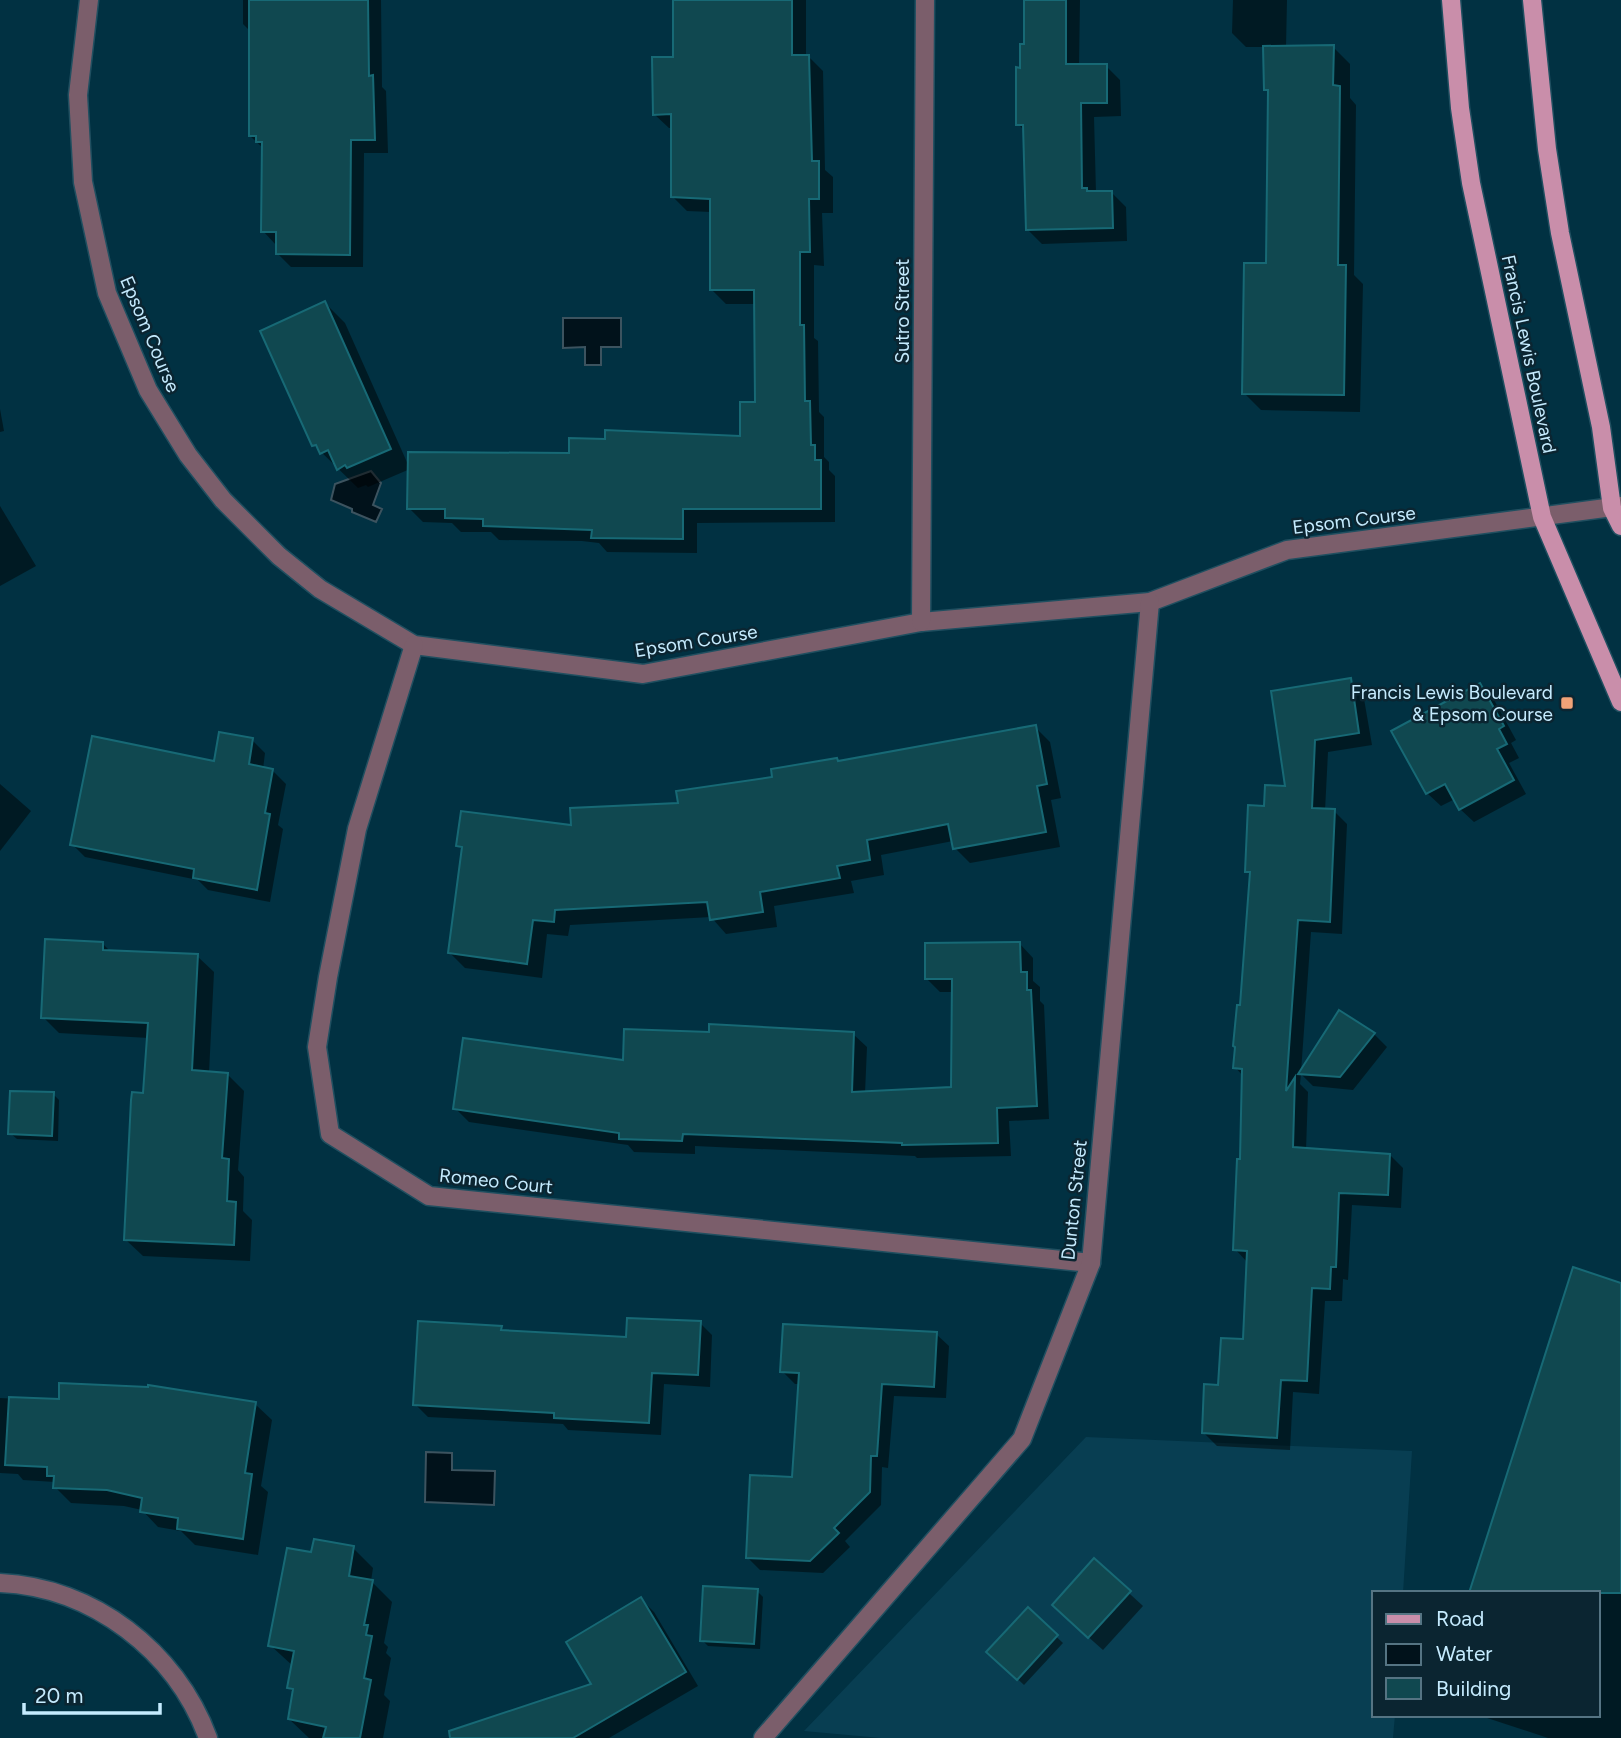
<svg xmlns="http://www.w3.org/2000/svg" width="1621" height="1738" font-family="Figtree,sans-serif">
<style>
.built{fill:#083e52}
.water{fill:#01121b;stroke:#3c535f;stroke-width:2}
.shadow{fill:#0007}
.building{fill:#104850;stroke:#176975;stroke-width:2}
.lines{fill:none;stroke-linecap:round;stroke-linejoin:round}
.minor-casing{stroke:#204f60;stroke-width:21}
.primary-casing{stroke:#204f60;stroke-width:21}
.minor{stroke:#7b5e6b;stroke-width:18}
.primary{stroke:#c98eaa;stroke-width:18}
.poi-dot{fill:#f0a378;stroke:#0b2531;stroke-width:2.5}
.labels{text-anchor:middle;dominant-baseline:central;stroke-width:5;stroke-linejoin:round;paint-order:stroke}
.street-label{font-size:19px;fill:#c5ebfe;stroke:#0b2531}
.poi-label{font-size:19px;fill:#c5ebfe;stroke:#0b2531;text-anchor:end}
</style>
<rect width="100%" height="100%" fill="#013142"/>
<polygon class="built" points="1086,1437 1412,1451 1403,1593 1374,1593 1374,1715 1395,1715 1393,1738 881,1738 804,1731"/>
<g class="water">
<polygon points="563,318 621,318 621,347 601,347 601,365 585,365 585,347 563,348"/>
<polygon points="371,471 381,483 373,505 382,509 376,522 352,512 352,509 331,500 335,484"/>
<polygon points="426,1452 452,1453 452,1470 495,1471 494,1505 425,1502"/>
</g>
<g class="shadow">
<polygon points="243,0 381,0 382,87 386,91 388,153 364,153 363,267 291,267 278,254 276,245 263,231 264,149 250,136 251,32 243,24"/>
<polygon points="675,0 806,0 806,57 809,57 823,71 825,170 833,177 833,213 822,213 824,266 814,265 814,338 818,341 819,412 824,417 824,457 829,462 829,470 835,476 835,522 697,523 697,553 607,552 599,543 582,541 499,540 491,532 461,532 452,523 423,522 409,508 571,454 742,438 757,403 756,304 726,304 712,290 711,212 687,211 673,197 673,128 669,128 654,114 675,59"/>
<polygon points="1026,0 1080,0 1079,66 1106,66 1120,80 1121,116 1094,117 1096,193 1112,193 1126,207 1127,241 1042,244 1028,230 1025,131 1018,124 1026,46"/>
<polygon points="1233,0 1287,0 1286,47 1333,47 1350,64 1350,98 1356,105 1354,275 1363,284 1360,412 1261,410 1244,393 1268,265 1270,93 1265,89 1265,47 1246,47 1232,33"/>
<polygon points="325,303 345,323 410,469 368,487 366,485 358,488 314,445"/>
<polygon points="0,409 4,431 0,432"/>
<polygon points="0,506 36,566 0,586"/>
<polygon points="1350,680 1363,693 1372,745 1328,752 1325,811 1334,811 1347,824 1342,934 1311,932 1301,1072 1374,1034 1387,1047 1353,1090 1313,1086 1301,1074 1300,1084 1308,1092 1306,1150 1390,1155 1403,1168 1401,1208 1352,1205 1348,1280 1343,1279 1342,1301 1325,1301 1319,1394 1293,1392 1290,1450 1217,1446 1204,1433 1220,1387 1245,1341 1248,1263 1235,1249 1242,1161 1243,1076 1235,1067 1252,876 1247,872 1266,808 1287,788 1273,692"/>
<polygon points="1479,685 1493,698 1516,740 1511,743 1519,758 1509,763 1526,794 1474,822 1460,809 1455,799 1441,806 1427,793"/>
<polygon points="1035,727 1050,742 1061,798 1051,800 1060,847 970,863 955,848 953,841 881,855 884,875 851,881 854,893 774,906 777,927 726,934 711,917 570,925 568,936 547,934 542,978 465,968 450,953 463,851 458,845 573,827 680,805 774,778 839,763"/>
<polygon points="252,740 265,753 263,769 272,770 286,784 278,825 283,829 270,902 208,890 198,880 85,857 72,844"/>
<polygon points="0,784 31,811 0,851"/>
<polygon points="102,943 111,952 197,956 214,972 209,1073 228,1075 244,1091 238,1170 244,1177 243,1211 252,1220 250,1261 143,1256 126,1240 145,1095 149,1038 59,1033 43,1017"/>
<polygon points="1020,944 1033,958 1033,981 1040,987 1040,1001 1044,1005 1049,1119 1009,1121 1011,1156 917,1158 915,1156 695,1146 695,1154 634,1152 628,1145 469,1122 455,1108 624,1062 710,1033 853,1034 867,1047 865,1093 953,1089 953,992 940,992 927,979"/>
<polygon points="53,1094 59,1100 58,1141 17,1139 10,1133"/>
<polygon points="1621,1285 1621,1738 1548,1738 1478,1715 1598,1715 1598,1593"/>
<polygon points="700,1323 712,1335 710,1387 664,1384 661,1435 568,1430 563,1424 428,1417 415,1404 501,1328 505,1332 628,1339"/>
<polygon points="936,1334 949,1346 946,1398 894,1396 888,1468 882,1467 881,1505 845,1541 850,1547 823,1573 760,1570 747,1557 793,1479 800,1384 795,1384 782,1371"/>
<polygon points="0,1398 60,1401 255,1404 272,1420 261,1486 268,1492 258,1555 195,1545 181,1531 158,1527 142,1510 124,1506 71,1503 55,1487 55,1482 23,1480 18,1474 0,1473"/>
<polygon points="353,1548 373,1568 371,1581 392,1602 384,1643 388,1647 386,1653 391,1658 384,1695 390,1701 383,1738 309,1738 289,1719 294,1693 289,1688 293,1666 270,1645 312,1554"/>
<polygon points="1094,1561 1143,1606 1103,1650 1067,1618"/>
<polygon points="757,1591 763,1597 760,1649 708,1646 702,1640"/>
<polygon points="641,1599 654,1612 698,1686 609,1738 495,1738 593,1685"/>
<polygon points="1028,1610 1063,1643 1024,1685 989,1652"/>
</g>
<g class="building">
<polygon points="249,0 368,0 369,76 373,75 375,140 351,140 350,255 276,254 276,232 261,232 262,142 256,142 256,136 249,136"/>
<polygon points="673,0 792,0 792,55 809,55 812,161 819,161 819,199 809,199 810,252 800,252 800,325 804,325 805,401 810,401 811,445 815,445 815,460 821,460 821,509 683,509 683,539 591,538 592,530 483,526 483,519 445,518 445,509 407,509 408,452 569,453 569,438 605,439 605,430 740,436 740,402 755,402 754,290 710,290 710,199 671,197 671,114 653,115 652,57 673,57"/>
<polygon points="1024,0 1066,0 1066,64 1107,64 1107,103 1081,103 1082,188 1087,188 1087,191 1112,191 1113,228 1026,230 1023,125 1016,125 1016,67 1020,68 1020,44 1024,44"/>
<polygon points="1334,45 1333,85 1340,86 1338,265 1346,265 1344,395 1242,394 1244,263 1266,263 1268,90 1264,90 1263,46"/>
<polygon points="325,301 391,449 347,468 345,465 337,470 328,450 320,454 316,445 312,446 260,331"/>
<polygon points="1351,678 1359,733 1315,740 1312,808 1335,809 1330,922 1298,920 1286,1091 1295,1077 1293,1147 1390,1154 1388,1195 1339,1193 1336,1267 1331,1267 1330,1289 1312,1288 1307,1381 1281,1380 1277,1438 1202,1433 1204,1384 1218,1385 1221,1338 1243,1339 1247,1251 1233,1250 1237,1159 1240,1159 1242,1069 1233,1068 1235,1047 1233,1046 1237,1005 1240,1005 1250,872 1245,872 1248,805 1264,806 1265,785 1285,786 1271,691"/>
<polygon points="1480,683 1504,726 1499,729 1507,744 1497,749 1514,780 1459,810 1445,784 1426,794 1391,731"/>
<polygon points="1036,725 1047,784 1037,786 1046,832 953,849 948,824 867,840 870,860 837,866 840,878 760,892 763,912 710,920 707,902 555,910 554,922 533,920 527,964 448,953 462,847 456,846 461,811 571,825 570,808 678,803 676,791 772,777 771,769 837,758 838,761"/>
<polygon points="219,732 253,738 249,764 273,769 265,813 270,814 257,890 193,878 194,869 70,845 92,736 214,761"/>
<polygon points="45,939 103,942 103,950 198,954 192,1070 228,1073 222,1158 229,1159 227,1201 236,1202 234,1245 124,1240 131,1100 132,1092 143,1093 148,1023 41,1018"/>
<polygon points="1020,942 1021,972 1027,972 1027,990 1031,990 1037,1106 997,1108 998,1143 902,1145 902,1143 683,1134 682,1141 619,1139 619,1133 453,1109 463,1038 623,1060 624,1029 709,1032 709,1024 854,1032 852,1092 951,1087 952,979 925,979 925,943"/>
<polygon points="1339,1010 1375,1033 1340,1077 1298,1074"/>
<polygon points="10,1091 54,1092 52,1136 8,1134"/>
<polygon points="1573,1267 1621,1283 1621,1593 1469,1593"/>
<polygon points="627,1318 701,1321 698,1375 652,1373 649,1423 554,1418 554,1413 413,1405 418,1321 502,1326 501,1330 626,1337"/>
<polygon points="783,1324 937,1332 934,1387 882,1384 877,1456 871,1456 870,1492 834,1528 839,1533 810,1561 746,1558 750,1475 792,1477 799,1373 780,1372"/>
<polygon points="59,1383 148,1387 148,1385 256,1402 245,1473 252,1474 243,1539 177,1529 178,1518 140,1512 142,1498 107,1490 53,1488 54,1476 47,1476 47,1467 5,1465 9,1397 59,1399"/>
<polygon points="314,1539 354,1546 349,1576 373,1580 364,1625 368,1625 366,1635 372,1636 364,1678 371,1680 360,1738 323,1738 326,1727 288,1719 293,1689 287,1688 294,1651 268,1646 287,1548 311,1552"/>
<polygon points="1094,1558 1131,1591 1088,1638 1052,1605"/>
<polygon points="703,1586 758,1589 754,1644 700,1641"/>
<polygon points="641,1597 686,1672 573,1738 450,1738 449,1731 591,1684 566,1642"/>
<polygon points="1028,1607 1058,1635 1017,1680 986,1652"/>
</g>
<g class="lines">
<defs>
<g id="minor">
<polyline points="89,0 78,95 83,182 107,293 148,390 188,455 223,500 279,556 320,589 414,645 643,674 921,622 1150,602 1287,550 1621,506"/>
<polyline points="921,622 925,0"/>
<polyline points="414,645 357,829 328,977 317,1047 330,1134 429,1196 1091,1263"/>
<path d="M 0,1583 C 93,1587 176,1651 208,1738"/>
<polyline points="763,1738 1022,1439 1091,1263 1150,602"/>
</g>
<g id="primary">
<polyline points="1451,0 1460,108 1471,183 1542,517 1621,702"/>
<polyline points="1532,0 1547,149 1560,233 1601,427 1612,508 1621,526"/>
</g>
</defs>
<use href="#minor" class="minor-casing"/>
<use href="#primary" class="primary-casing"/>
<use href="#minor" class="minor"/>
<use href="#primary" class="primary"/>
</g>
<rect class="poi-dot" x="1560" y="696" width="14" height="14" rx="3.5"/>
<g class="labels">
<g class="street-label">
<text transform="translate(902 311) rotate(-90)">Sutro Street</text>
<text transform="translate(150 334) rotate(67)">Epsom Course</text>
<text transform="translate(1529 354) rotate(78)">Francis Lewis Boulevard</text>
<text transform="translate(1354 520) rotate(-7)">Epsom Course</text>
<text transform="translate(696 641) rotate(-9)">Epsom Course</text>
<text transform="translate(496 1181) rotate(6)">Romeo Court</text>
<text transform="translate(1074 1200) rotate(-84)">Dunton Street</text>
</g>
<g class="poi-label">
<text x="1553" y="692">Francis Lewis Boulevard<tspan x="1553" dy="22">&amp; Epsom Course</tspan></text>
</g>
</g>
<rect x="1372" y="1591" width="228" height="126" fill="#0b2531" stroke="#557483" stroke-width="2"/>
<rect x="1386" y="1614" width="35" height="10" fill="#c98eaa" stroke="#557483" stroke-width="2"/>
<text x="1436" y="1626" font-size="21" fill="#c5ebfe">Road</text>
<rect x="1386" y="1644" width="35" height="21" fill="#01121b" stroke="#557483" stroke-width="2"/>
<text x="1436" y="1661" font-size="21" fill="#c5ebfe">Water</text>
<rect x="1386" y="1678" width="35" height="21" fill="#104850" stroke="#557483" stroke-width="2"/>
<text x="1436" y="1696" font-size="21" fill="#c5ebfe">Building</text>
<path d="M24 1703v10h136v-10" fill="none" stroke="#c5ebfe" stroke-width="3.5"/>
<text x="35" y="1703" font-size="21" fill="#c5ebfe" stroke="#0b2531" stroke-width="5" paint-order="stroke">20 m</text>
</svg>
